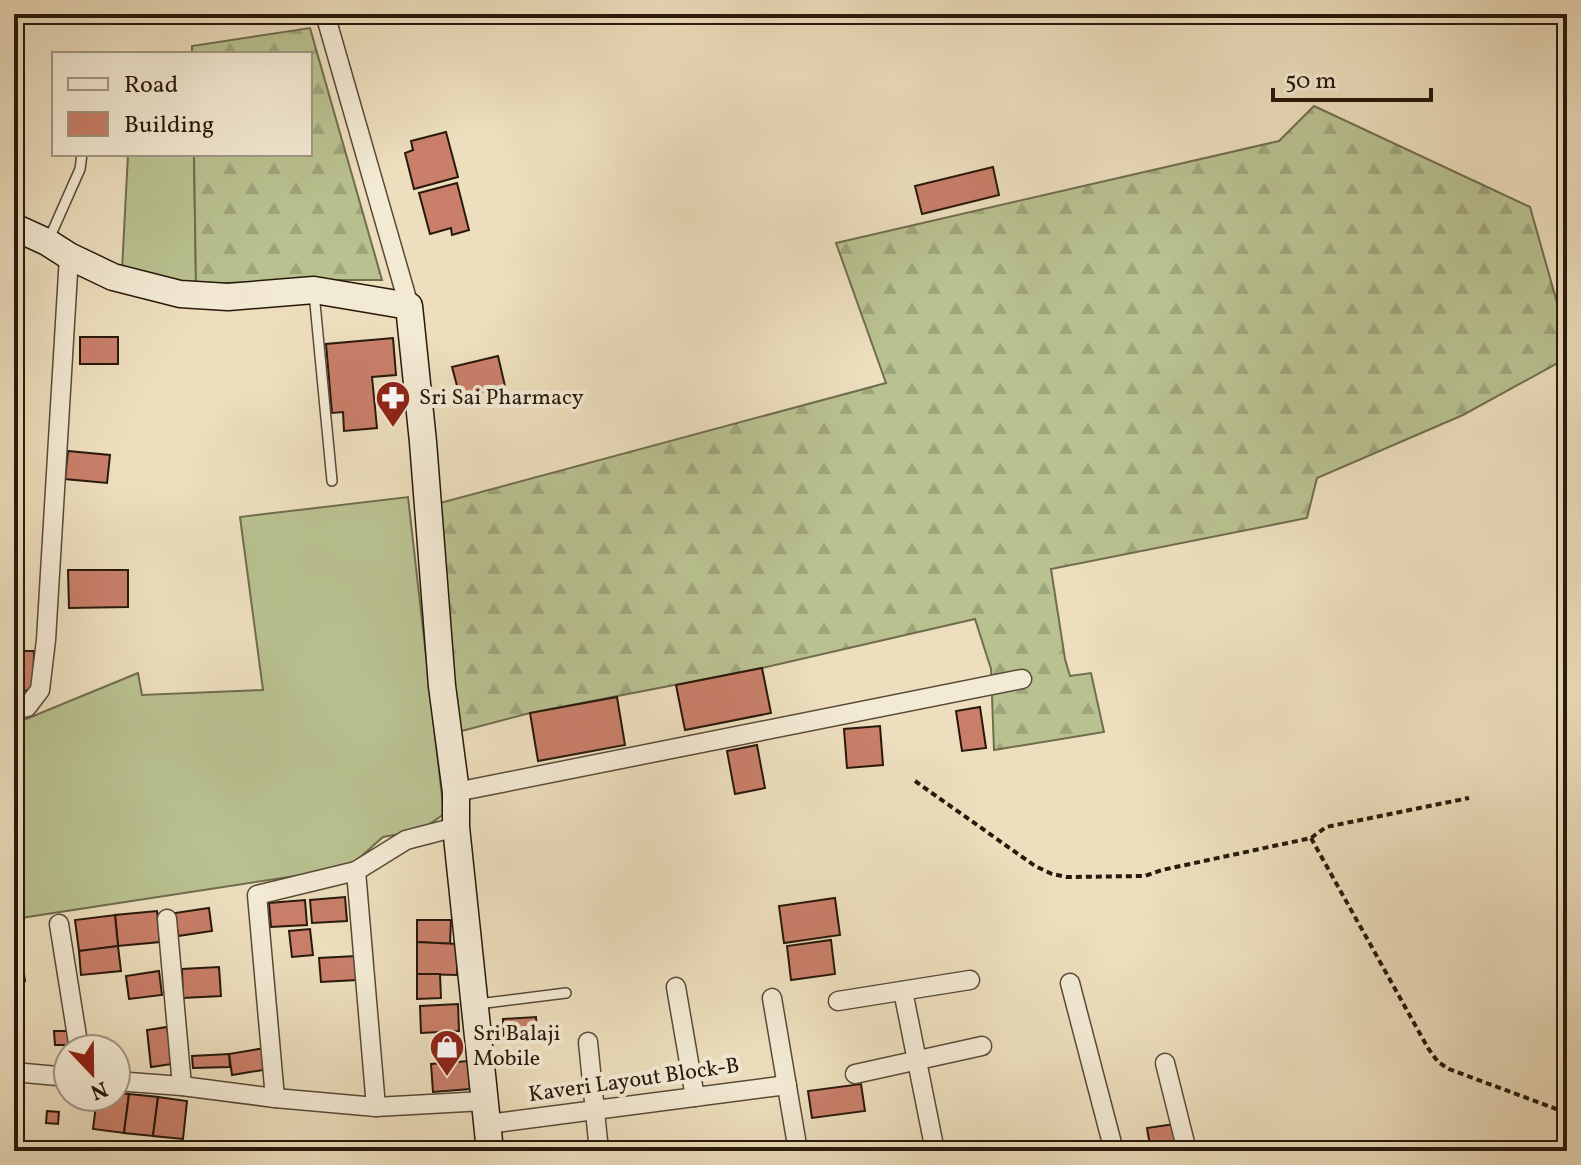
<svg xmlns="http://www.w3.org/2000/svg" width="1581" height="1165" font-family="Vollkorn,serif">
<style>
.grass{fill:#b9c190;stroke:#706d4e;stroke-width:2}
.forest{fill:url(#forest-firs);stroke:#706d4e;stroke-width:2}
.building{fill:#c97f6a;stroke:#28190b;stroke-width:2}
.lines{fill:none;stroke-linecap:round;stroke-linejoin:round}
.lane-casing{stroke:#594a38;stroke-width:12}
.street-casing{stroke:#594a38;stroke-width:21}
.secondary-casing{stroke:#28190b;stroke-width:29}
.path{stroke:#28190b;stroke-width:4;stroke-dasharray:6 4;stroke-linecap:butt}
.lane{stroke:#f3ead4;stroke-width:9}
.street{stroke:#f3ead4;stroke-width:18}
.secondary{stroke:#f3ead4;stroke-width:26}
.labels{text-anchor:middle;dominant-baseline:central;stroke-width:8;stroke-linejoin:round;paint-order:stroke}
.poi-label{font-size:22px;fill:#28190b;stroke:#f3ead4;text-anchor:start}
.street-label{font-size:22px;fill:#28190b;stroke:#f3ead4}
</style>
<defs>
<pattern id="forest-firs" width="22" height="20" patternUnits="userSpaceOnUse" patternTransform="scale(2)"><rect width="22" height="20" fill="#b9c190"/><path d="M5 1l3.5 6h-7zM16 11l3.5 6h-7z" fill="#9fa57b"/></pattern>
</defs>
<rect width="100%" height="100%" fill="#eddebd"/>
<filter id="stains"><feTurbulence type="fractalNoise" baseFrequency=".0025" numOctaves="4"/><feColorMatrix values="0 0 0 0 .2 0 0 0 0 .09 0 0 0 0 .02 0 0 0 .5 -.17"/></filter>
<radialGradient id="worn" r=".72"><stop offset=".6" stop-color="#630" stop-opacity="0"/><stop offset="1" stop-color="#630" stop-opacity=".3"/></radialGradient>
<g class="grass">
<polygon points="128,154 194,154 196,284 122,270"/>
<polygon points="408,497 444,814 421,830 383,837 348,868 14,919 14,724 138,673 142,695 263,690 240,517"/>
</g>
<g class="forest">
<polygon points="310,28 382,280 316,280 196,284 194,154 310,154 310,54 192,54 192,46"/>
<polygon points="1314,106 1530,207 1567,338 1567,358 1463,415 1317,478 1307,518 1051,569 1065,659 1070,676 1091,673 1104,732 994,750 991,669 975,619 762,668 530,713 458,732 440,503 886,383 836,243 1279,141"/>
</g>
<g class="building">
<polygon points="446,132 458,177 414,189 405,153 413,150 411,141"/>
<polygon points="993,167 999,195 922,214 915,186"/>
<polygon points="457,183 469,230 452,235 451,228 430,234 419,193"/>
<rect x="80" y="337" width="38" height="27"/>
<polygon points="393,338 396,375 372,377 377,428 344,431 343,412 332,413 326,344"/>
<polygon points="498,356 505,386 460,397 452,367"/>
<polygon points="68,451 110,455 107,483 65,479"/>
<polygon points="68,570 128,570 128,607 69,608"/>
<polygon points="14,651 34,651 33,691 14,690"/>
<polygon points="762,668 771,713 685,730 676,685"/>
<polygon points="617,697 625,745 538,761 530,713"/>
<polygon points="980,707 986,748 962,751 956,711"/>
<polygon points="880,726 883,765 847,768 844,729"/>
<polygon points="757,745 765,788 735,794 727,751"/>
<polygon points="345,897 347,921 312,923 310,900"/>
<polygon points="835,898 840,935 784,943 779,906"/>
<polygon points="305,900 307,925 271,927 269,903"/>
<polygon points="209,908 212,931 178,936 175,913"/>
<polygon points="157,911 160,942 118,946 115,915"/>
<polygon points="115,915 118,946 79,951 75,920"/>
<polygon points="417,920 451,920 450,944 417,942"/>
<polygon points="310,929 313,955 292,957 289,931"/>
<polygon points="831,940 835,974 791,980 787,946"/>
<polygon points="417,942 458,944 457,975 417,974"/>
<polygon points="118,946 121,971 81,975 79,951"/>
<polygon points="21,952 25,981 14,982 14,953"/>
<polygon points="356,956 357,980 321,982 319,958"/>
<polygon points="219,967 221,996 183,998 182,969"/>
<polygon points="159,971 162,995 129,999 126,976"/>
<polygon points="417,974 440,974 441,998 417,999"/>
<polygon points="458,1004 459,1031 421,1033 420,1006"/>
<polygon points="536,1017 537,1039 504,1041 503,1019"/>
<polygon points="167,1027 172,1064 151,1067 147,1030"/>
<polygon points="54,1031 69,1031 70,1045 55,1045"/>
<polygon points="265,1048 269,1069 232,1075 229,1054"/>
<polygon points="229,1054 230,1067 193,1068 192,1056"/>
<polygon points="468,1061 470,1089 433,1092 431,1064"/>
<polygon points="861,1084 865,1111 812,1118 808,1091"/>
<polygon points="116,1093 129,1094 124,1133 93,1129 97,1097 116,1097"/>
<polygon points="129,1094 158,1097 153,1136 124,1133"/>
<polygon points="158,1097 187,1101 183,1139 153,1136"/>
<polygon points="47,1111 59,1112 58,1124 46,1123"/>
<polygon points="1175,1124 1180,1151 1151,1151 1147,1128"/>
<polygon points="649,1144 650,1151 612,1151 611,1148"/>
</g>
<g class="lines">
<defs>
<g id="lane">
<polyline points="49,239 80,169 82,154"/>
<polyline points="314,293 332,481"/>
<polyline points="478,1004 566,993"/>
</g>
<g id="street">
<polyline points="325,14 409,306"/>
<polyline points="14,710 27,707 40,690 46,640 69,256"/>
<polyline points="456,792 1022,679"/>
<polyline points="356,871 376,1107"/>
<polyline points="167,919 182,1086"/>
<polyline points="59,924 79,1049"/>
<polyline points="1070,983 1114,1151"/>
<polyline points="676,987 695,1097"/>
<polyline points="903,991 935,1151"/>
<polyline points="772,998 798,1151"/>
<polyline points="838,1001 970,980"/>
<polyline points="588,1042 599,1151"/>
<polyline points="1165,1063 1187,1151"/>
<polyline points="14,1072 68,1077"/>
<polyline points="855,1074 982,1046"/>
<polyline points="116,1081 182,1086 275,1098 376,1107 484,1101"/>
<polyline points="275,1098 257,895 356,871 406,840 456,827"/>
<polyline points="488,1124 787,1085"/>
</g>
<polyline id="secondary" points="14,227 47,242 69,256 113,277 180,294 228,297 314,290 409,306 423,442 442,686 456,792 456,827 490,1151"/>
</defs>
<use href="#lane" class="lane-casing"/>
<use href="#street" class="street-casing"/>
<use href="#secondary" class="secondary-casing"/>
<g class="path">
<polyline points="915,781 1035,866 1052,874 1067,877 1145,876 1162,870 1311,838 1326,827 1469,798"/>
<polyline points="1311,838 1428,1048 1438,1062 1449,1069 1567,1113"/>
</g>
<use href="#lane" class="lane"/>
<use href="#street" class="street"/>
<use href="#secondary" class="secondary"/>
</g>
<defs>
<symbol id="pharmacy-pin" viewBox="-11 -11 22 30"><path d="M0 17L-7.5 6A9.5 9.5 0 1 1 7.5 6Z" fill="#8f2418" stroke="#f3ead4"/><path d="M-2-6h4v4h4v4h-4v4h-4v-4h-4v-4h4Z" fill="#fff"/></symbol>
<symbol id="shop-pin" viewBox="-11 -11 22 30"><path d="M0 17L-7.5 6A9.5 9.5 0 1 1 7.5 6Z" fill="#8f2418" stroke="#f3ead4"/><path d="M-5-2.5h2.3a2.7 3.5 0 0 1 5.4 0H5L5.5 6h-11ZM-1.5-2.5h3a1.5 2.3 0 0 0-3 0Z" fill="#fff"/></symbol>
</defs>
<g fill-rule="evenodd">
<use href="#pharmacy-pin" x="373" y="378" width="40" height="54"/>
<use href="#shop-pin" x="427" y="1027" width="40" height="54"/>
</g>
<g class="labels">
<g class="poi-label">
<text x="419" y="398">Sri Sai Pharmacy</text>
<text x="473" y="1034">Sri Balaji<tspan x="473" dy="25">Mobile</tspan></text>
</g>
<g class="street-label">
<text transform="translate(634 1081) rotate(-8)">Kaveri Layout Block-B</text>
</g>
</g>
<rect width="1581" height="1165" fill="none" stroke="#eddebd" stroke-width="48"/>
<rect x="16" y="16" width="1549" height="1133" fill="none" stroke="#28190b" stroke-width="4"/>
<rect x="24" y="24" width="1533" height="1117" fill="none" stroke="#28190b" stroke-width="2"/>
<rect x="52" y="52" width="260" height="104" fill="#f3ead4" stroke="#a29684" stroke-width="2"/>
<rect x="68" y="78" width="40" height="12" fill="#f3ead4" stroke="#a29684" stroke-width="2"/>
<text x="124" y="92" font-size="24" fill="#28190b">Road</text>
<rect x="68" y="112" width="40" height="24" fill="#c97f6a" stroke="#a29684" stroke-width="2"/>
<text x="124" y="132" font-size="24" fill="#28190b">Building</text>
<g transform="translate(92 1073) rotate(158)"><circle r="38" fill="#f3ead4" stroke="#a29684" stroke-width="2"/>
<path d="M0-6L14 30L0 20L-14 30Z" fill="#8f2418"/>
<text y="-12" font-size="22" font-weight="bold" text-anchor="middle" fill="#28190b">N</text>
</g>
<path d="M1273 88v12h158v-12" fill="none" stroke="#28190b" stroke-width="4"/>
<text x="1285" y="88" font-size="24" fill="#28190b" stroke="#f3ead4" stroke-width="6" paint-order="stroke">50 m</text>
<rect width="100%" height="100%" filter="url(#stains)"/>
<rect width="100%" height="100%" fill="url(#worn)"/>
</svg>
